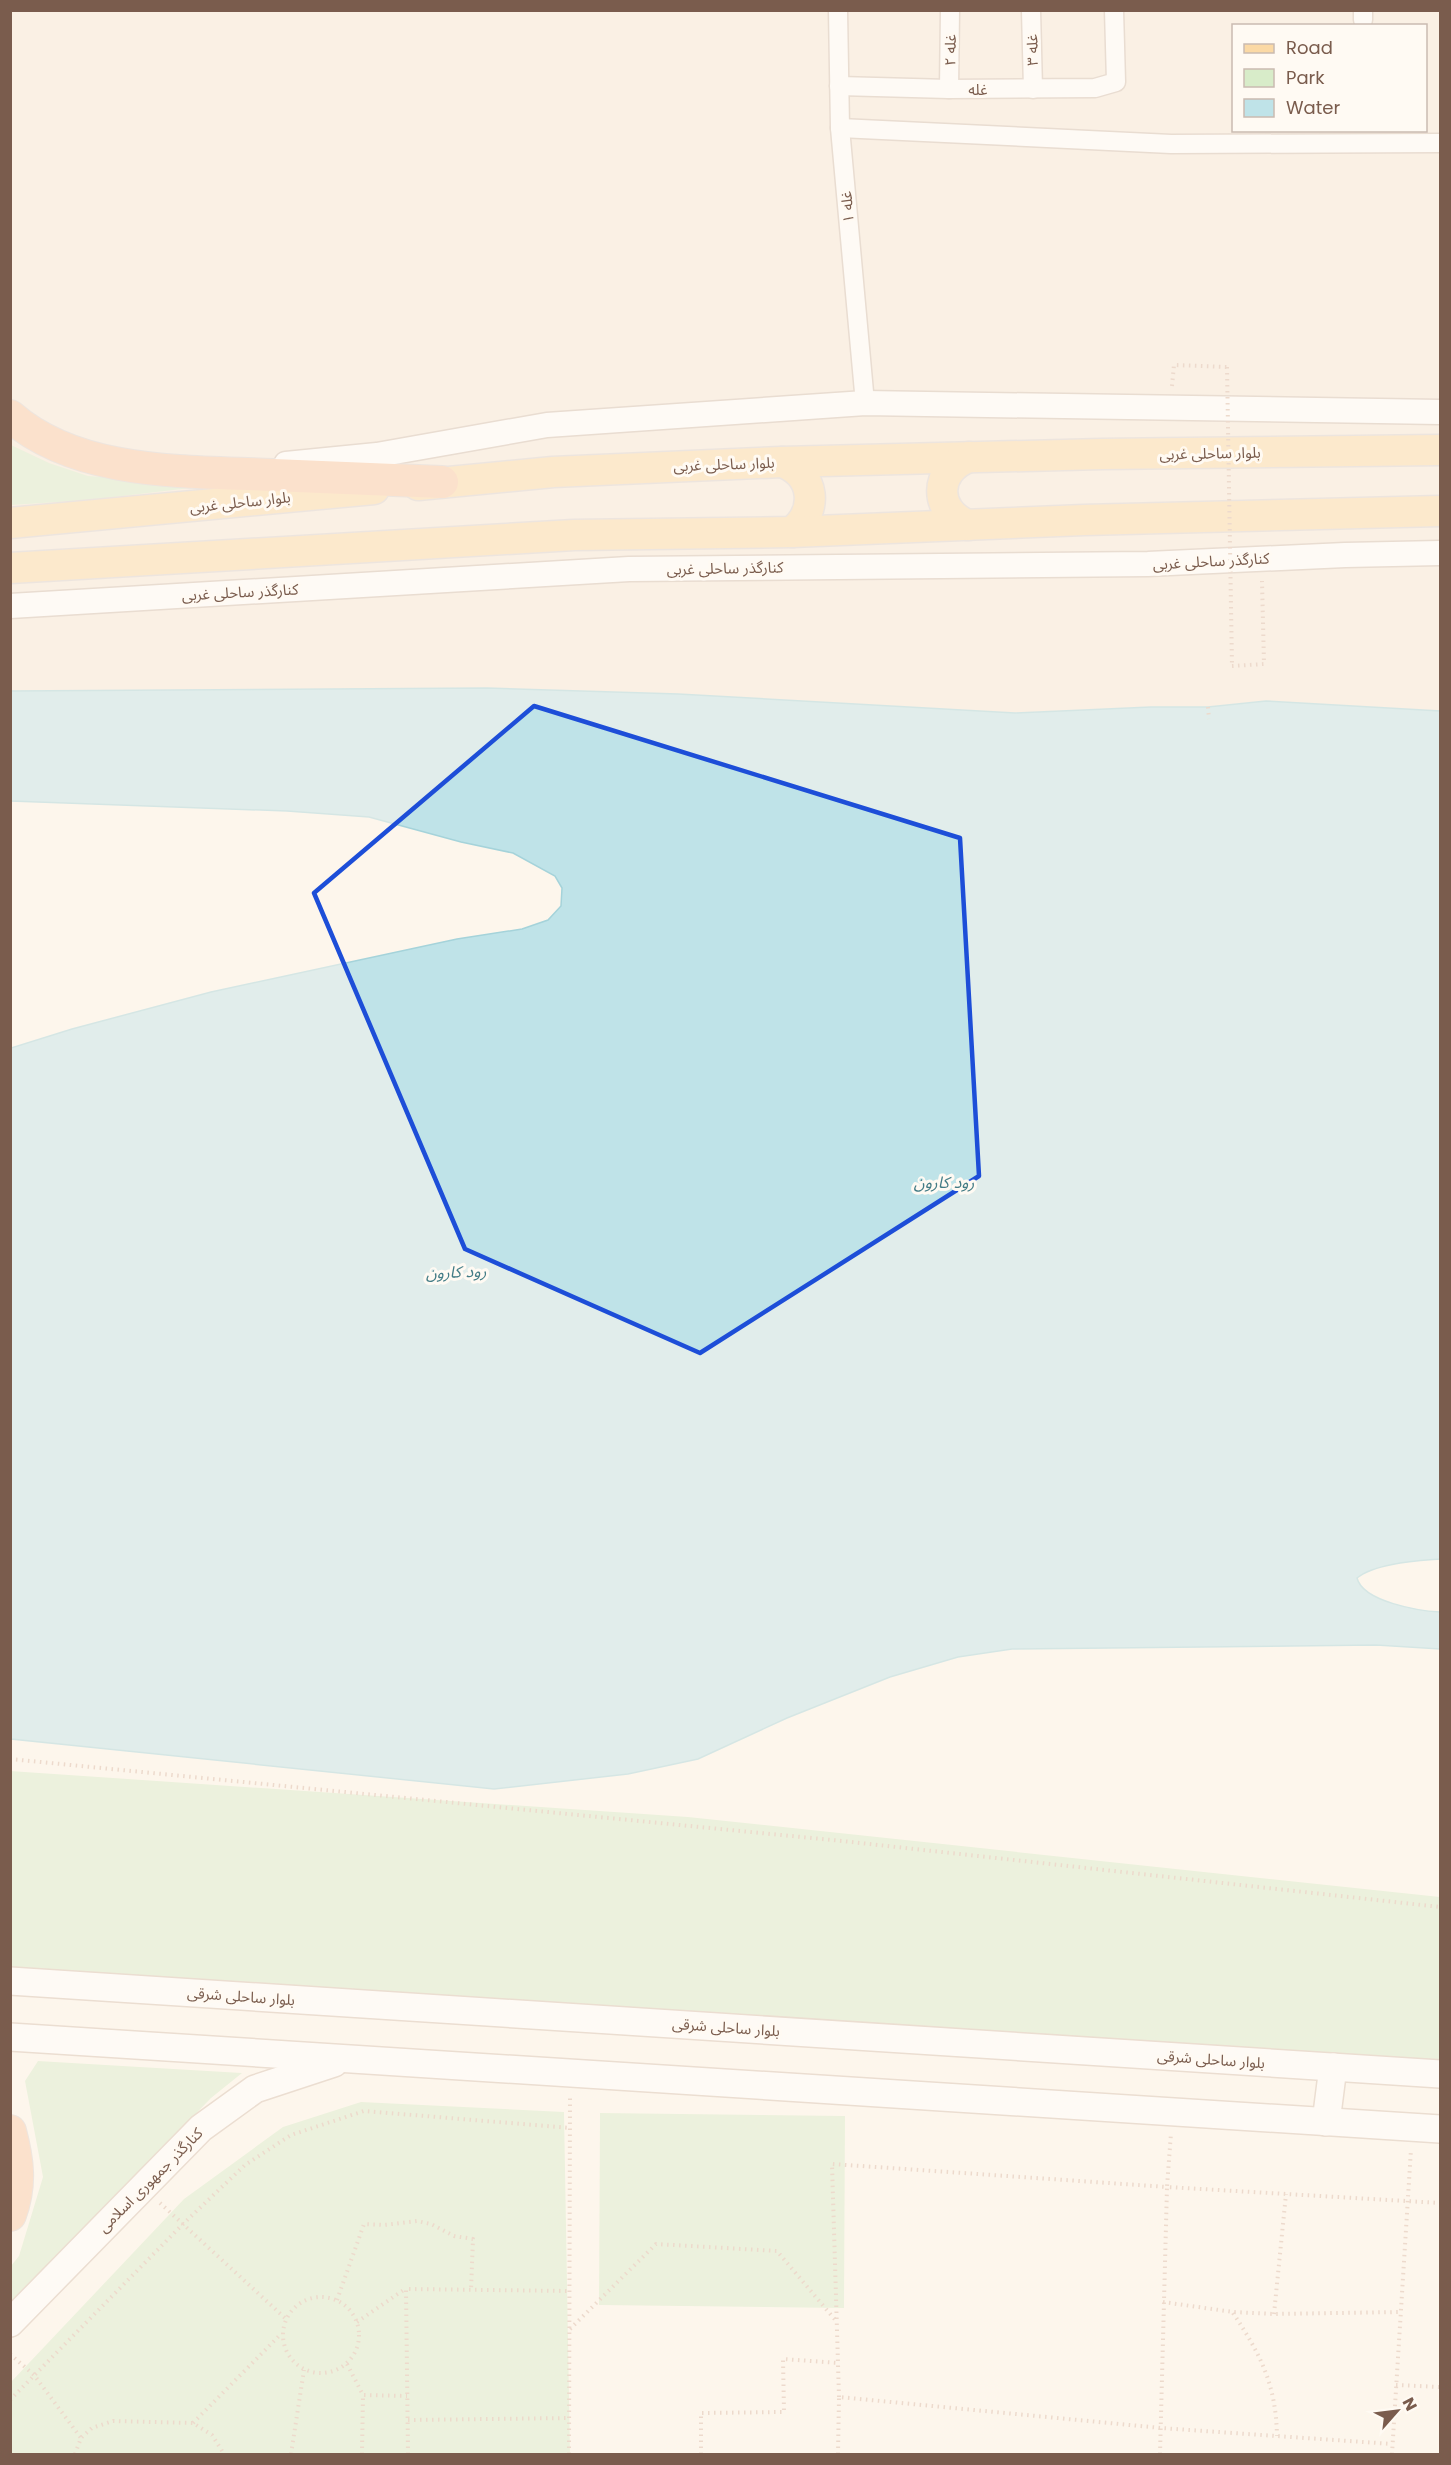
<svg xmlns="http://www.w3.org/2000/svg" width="1451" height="2465" font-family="Poppins,'Noto Sans Arabic',sans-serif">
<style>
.residential{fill:#f5e8da;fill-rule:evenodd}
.green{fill:#d8ecc9}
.water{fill:#bfe3e8;stroke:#a5d3da;stroke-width:1.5}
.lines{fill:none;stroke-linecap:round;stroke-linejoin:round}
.minor-casing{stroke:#d1beb0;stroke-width:21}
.tertiary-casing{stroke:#d1beb0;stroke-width:27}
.secondary-casing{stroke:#d6c0b0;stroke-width:30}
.primary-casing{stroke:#dad1cd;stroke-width:33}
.trunk-casing{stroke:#dad1cd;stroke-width:34}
.path{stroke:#d9b8a5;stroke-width:4;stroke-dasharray:1.5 4.5;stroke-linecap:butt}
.minor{stroke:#fff;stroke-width:18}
.tertiary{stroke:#fff;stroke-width:24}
.secondary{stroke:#fff;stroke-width:27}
.primary{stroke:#fbd9a5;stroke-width:30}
.trunk{stroke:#f9c8a4;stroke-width:32}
.path-bridge{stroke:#d9b8a5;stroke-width:4;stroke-dasharray:1.5 4.5;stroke-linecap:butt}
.marked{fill:none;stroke:#1d4ed8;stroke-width:4.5;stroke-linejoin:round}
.labels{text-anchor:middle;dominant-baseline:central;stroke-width:6;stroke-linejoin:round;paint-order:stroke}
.street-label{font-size:15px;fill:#7a5c4d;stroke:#fffaf3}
.water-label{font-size:16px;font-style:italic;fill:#437c86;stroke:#fffaf3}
</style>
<rect width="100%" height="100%" fill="#fdf6ec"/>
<path class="residential" d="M 10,11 L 1440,11 L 1440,711 L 1266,701 L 1208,707 L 1151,707 L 1015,713 L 487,688 L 11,691 ZM 1234,26 L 1426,26 L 1426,130 L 1234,130 Z"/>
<g class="green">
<polygon points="11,445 49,463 88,476 215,485 89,500 11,505"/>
<polygon points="10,1771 688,1817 1440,1897 1440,2075 11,1981"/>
<polygon points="38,2061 242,2073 211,2098 11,2304 11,2266 19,2256 43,2177 25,2081"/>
<polygon points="361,2102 564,2112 570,2454 11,2454 11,2382 184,2199 283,2127"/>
<polygon points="600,2113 845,2116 844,2308 599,2305"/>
</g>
<path class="water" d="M 487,688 L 678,694 L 1015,713 L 1151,707 L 1208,707 L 1266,701 L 1440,711 L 1440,1559 C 1417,1561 1375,1563 1357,1578 C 1363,1602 1420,1611 1440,1612 L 1440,1649 L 1376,1645 L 1012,1649 L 958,1657 L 890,1677 L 787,1718 L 698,1759 L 628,1774 L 494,1789 L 11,1739 L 11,1048 L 72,1029 L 211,992 L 457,939 L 522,929 L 548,920 L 561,906 L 562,888 L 555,876 L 513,853 L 461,842 L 369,817 L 287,811 L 11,801 L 11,691 Z"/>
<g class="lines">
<defs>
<g id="minor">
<polyline points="838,10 840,128 865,403"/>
<polyline points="1031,10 1033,89"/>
<polyline points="1363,10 1363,20"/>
<polyline points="839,86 949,89 1095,88 1116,82 1114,10"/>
<polyline points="949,89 950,10"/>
<polyline points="840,128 1171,144 1440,143"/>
</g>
<g id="tertiary">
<polyline points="286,464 377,455 547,425 865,403 1440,412"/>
<polyline points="10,606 629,569 1148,564 1345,555 1440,553"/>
</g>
<g id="secondary">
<polyline points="10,1981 1440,2074"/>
<polyline points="10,2037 1440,2129"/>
<polyline points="1326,2122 1333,2067"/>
<polyline points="10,2323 201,2128 255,2089 334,2063"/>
</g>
<g id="primary">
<path d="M 782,462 C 815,474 819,511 792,532"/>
<polyline points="418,485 553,472 782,462 1102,454 1440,450"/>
<polyline points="10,523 374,489"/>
<path d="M 968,525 C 933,511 934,470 969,457"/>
<polyline points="10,568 574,535 792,532 1084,520 1440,511"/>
</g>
<g id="trunk">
<path d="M 10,416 C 78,476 188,471 273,475 C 329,477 386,480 442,482"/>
<path d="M 10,2131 C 18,2161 21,2185 10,2215"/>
</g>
</defs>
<use href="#minor" class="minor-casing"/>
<use href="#tertiary" class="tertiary-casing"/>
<use href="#secondary" class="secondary-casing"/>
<use href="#primary" class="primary-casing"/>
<use href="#trunk" class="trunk-casing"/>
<g class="path">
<polyline points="1172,386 1174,365 1227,367"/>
<polyline points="1232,666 1264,664 1262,581"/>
<polyline points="1208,707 1209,719"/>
<polyline points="10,1759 842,1841 1440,1907"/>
<polyline points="160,2203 285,2318"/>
<circle cx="321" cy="2335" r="38"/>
<polyline points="337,2300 364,2224 384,2225 417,2221 431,2224 454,2236 473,2239 471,2290"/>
<polyline points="1163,2302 1233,2312 1274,2314 1400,2312"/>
<path d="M 1233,2313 C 1261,2355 1276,2385 1277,2436"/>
<polyline points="1274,2314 1286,2194"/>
<polyline points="357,2322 405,2289"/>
<polyline points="570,2329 656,2244 777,2251 837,2322"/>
<polyline points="10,2354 34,2375 81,2438"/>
<polyline points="347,2364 363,2395"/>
<polyline points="1396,2385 1440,2387"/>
<polyline points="839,2397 832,2164 1167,2187 1171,2133"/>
<polyline points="10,2400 183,2224 245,2165 291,2135 364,2111 571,2128"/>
<polyline points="408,2420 570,2418"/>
<polyline points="193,2423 281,2334"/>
<polyline points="75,2454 81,2438 92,2428 113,2421 193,2423 212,2435 224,2454"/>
<polyline points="291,2454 304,2370"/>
<polyline points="362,2454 363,2395 407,2396"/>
<polyline points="408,2454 406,2289 570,2291"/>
<polyline points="569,2454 570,2095"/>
<polyline points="701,2454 701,2413 784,2412 783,2359 839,2363"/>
<polyline points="838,2454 839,2397 1161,2428 1392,2444"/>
<polyline points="1160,2454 1167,2187 1440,2203"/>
<polyline points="1392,2454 1411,2149"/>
</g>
<use href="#minor" class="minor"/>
<use href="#tertiary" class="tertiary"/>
<use href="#secondary" class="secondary"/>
<use href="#primary" class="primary"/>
<use href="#trunk" class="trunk"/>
<polyline class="path-bridge" points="1227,367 1232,666"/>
</g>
<path d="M0 0H1451V2465H0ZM 534,706 L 960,838 L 979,1176 L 700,1353 L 465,1249 L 314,893 Z" fill="#fdf6ec" fill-opacity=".55" fill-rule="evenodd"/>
<path class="marked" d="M 534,706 L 960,838 L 979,1176 L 700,1353 L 465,1249 L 314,893 Z"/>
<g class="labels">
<g class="street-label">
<text transform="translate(950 50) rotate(-89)">غله ۲</text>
<text transform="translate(1032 50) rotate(-91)">غله ۳</text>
<text x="978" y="89">غله</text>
<text transform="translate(847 207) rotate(-95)">غله ۱</text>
<text transform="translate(1210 453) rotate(-1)">بلوار ساحلی غربی</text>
<text transform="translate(724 464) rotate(-2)">بلوار ساحلی غربی</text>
<text transform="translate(240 502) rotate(-6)">بلوار ساحلی غربی</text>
<text transform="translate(1211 561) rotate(-3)">کنارگذر ساحلی غربی</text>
<text transform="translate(725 568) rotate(-1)">کنارگذر ساحلی غربی</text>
<text transform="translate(240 592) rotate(-3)">کنارگذر ساحلی غربی</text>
<text transform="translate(241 1996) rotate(4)">بلوار ساحلی شرقی</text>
<text transform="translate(726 2027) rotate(4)">بلوار ساحلی شرقی</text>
<text transform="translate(1211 2059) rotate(4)">بلوار ساحلی شرقی</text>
<text transform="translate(150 2180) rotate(-45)">کنارگذر جمهوری اسلامی</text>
</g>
<g class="water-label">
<text x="944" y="1182">رود کارون</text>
<text transform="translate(456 1272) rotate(-2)">رود کارون</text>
</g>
</g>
<rect width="1451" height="2465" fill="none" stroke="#7a5c4d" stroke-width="24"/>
<rect x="1232" y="24" width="195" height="108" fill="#fffaf3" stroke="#cabbb1" stroke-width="1.5"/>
<rect x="1244" y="44" width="30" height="9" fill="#fbd9a5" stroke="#cabbb1" stroke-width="1.5"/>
<text x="1286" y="54" font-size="18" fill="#7a5c4d">Road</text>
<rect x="1244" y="69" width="30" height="18" fill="#d8ecc9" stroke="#cabbb1" stroke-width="1.5"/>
<text x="1286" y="84" font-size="18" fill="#7a5c4d">Park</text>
<rect x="1244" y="99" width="30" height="18" fill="#bfe3e8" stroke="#cabbb1" stroke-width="1.5"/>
<text x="1286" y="114" font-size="18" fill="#7a5c4d">Water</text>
<g transform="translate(1397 2411) rotate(62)" stroke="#fffaf3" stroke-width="4.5" paint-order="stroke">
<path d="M0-4.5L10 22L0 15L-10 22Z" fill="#7a5c4d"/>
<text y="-9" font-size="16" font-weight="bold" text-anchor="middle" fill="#7a5c4d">N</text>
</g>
</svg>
